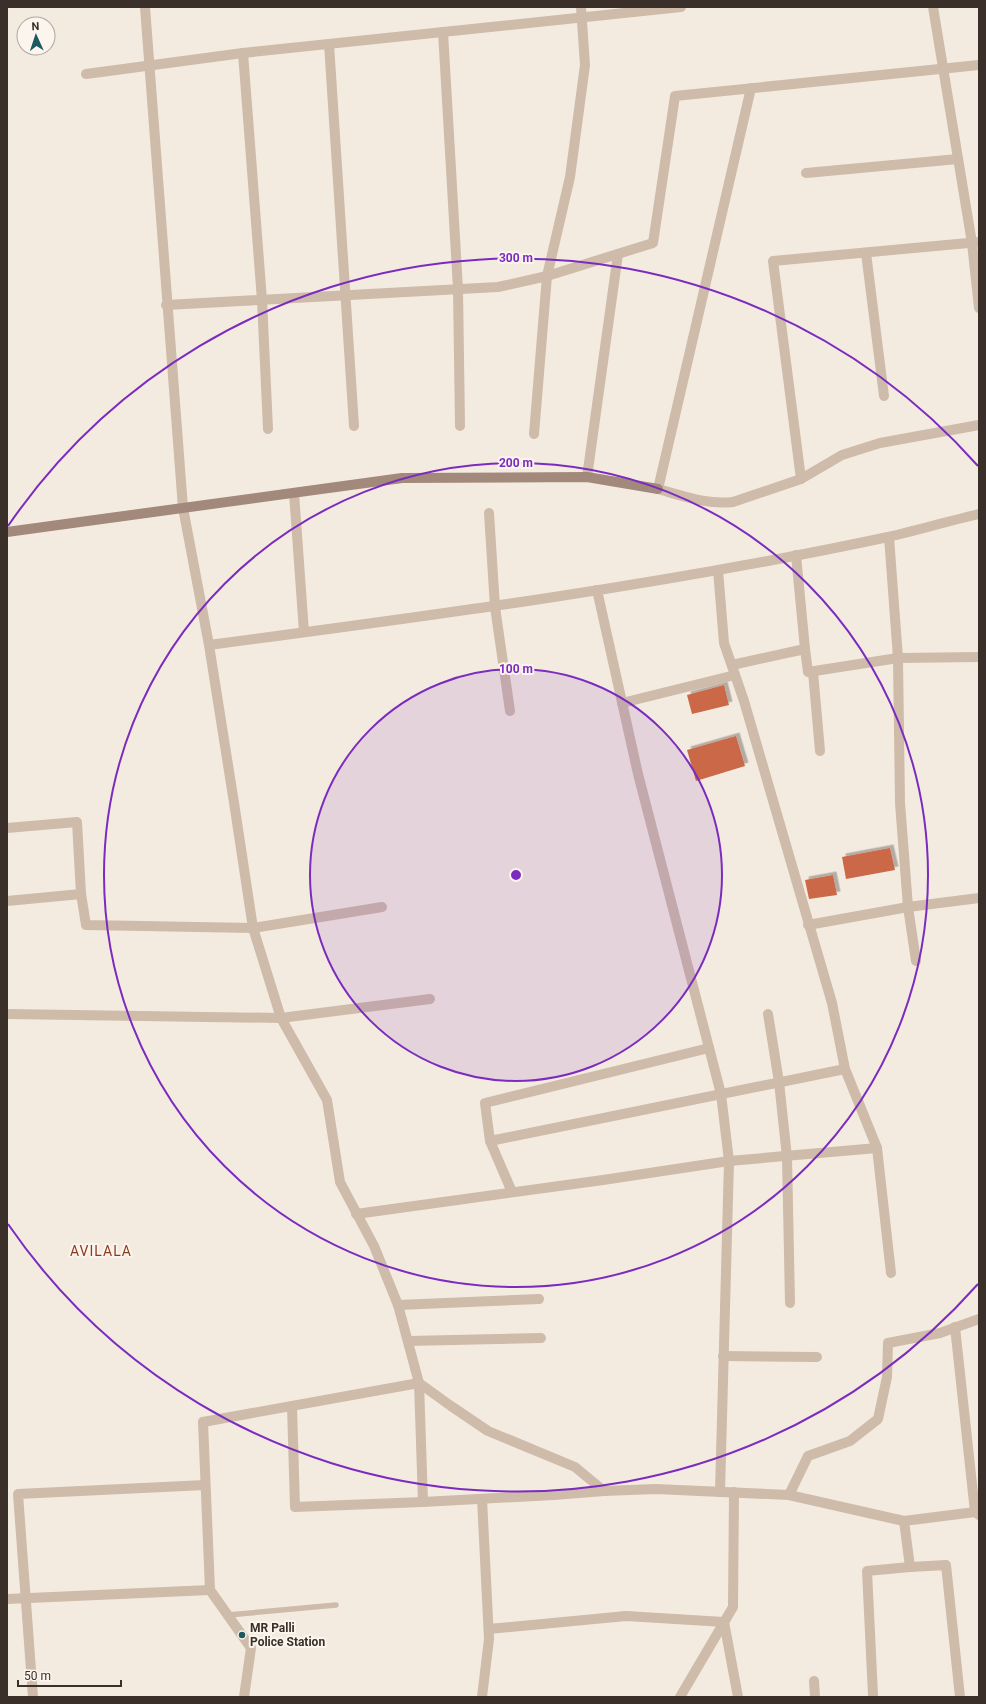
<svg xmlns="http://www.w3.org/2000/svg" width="986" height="1704" font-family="Roboto,sans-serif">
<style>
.building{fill:#cb6747;filter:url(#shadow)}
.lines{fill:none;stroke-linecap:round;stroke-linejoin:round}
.lane{stroke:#cebbaa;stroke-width:5.5}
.street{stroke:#cebbaa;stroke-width:10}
.secondary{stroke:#a2897b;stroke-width:10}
.ring{fill:none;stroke:#7b2cbf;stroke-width:2}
.poi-dot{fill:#1d5a5f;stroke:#fbf5ed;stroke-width:1.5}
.labels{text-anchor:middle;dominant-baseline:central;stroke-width:4;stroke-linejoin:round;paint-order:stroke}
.poi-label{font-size:12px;font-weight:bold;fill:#3b2f2a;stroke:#fbf5ed;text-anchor:start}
.quarter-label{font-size:14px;letter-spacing:1px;fill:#8e3a1f;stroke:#fbf5ed}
.centre{fill:#7b2cbf;stroke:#fbf5ed;stroke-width:2}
.ring-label{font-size:12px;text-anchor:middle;font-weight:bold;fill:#7b2cbf;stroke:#fbf5ed;stroke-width:4;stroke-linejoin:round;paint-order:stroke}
</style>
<defs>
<filter id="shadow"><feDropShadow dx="3.5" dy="-3.5" stdDeviation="0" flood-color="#0004"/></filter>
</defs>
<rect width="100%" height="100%" fill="#f4ebe0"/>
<g class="building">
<polygon points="724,685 729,705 692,714 687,695"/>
<polygon points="736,736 745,766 696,781 687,750"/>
<polygon points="890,848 895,870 846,879 842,857"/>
<polygon points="833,875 837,895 809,899 805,880"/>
</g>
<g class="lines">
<polyline class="lane" points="228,1615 336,1605"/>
<g class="street">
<polyline points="145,7 183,508 209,645 235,809 253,928 281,1018 327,1100 340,1182 374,1246 398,1305 419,1383 423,1502 554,1495 604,1491 656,1489 789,1495 904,1521 975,1512 979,1515"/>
<polyline points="933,7 972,243 979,308"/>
<polyline points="443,32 458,289 460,426"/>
<polyline points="329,44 354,426"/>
<polyline points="243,53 262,300 268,429"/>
<polyline points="86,74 243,53 681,7"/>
<path d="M 751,88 L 658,489 C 683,496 708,505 733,502 L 801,479 L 842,455 L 880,443 L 979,425"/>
<polyline points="806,173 958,159"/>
<polyline points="866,253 884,396"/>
<polyline points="166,305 498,287 547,276 653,243 675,96 979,65"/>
<polyline points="534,434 547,276 570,177 585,65 581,7"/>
<polyline points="587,477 618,254"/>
<polyline points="801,479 773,261 979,242"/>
<polyline points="294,493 304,632"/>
<polyline points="489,513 495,607 510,711"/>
<polyline points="889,537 898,658 900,803 908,907 916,961"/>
<polyline points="796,555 805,649"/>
<polyline points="718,570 724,643 744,701 832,1003 845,1069 877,1148 891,1273"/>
<polyline points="597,590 638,774 721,1094 729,1161 720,1492"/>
<path d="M 209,645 C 436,615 663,585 888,537 C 918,530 949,521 979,514"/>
<polyline points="732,665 805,649 808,672 898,658 979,657"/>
<polyline points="813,672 820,751"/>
<polyline points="622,703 735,675"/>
<polyline points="7,828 77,822 81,894 86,925 253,928 382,907"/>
<polyline points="7,901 81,894"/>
<polyline points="808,925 908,907 979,898"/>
<polyline points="8,1014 281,1018 430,999"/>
<polyline points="768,1014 779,1082 787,1157 790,1303"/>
<polyline points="490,1141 485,1103 709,1048"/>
<polyline points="512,1192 490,1141 845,1069"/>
<polyline points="356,1214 603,1180 729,1161 877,1148"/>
<polyline points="398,1305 539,1299"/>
<polyline points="955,1327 975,1512"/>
<polyline points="408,1341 541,1338"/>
<polyline points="723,1356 817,1357"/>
<polyline points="292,1406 295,1507 423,1502"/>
<polyline points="789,1495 808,1456 850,1441 878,1419 887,1377 888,1343 940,1333 979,1319"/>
<polyline points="482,1499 489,1639 482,1697"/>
<polyline points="904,1521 910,1567 946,1565 960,1697"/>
<polyline points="7,1599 210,1590"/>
<polyline points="489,1629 626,1616 724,1622 738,1697"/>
<polyline points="814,1681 815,1697"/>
<polyline points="873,1695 867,1571 910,1567"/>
<polyline points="33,1697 18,1494 205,1485"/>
<polyline points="244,1697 251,1648 210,1590 203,1422 419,1383 451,1406 488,1431 575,1467 604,1491"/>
<polyline points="680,1697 733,1607 734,1492"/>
</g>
<polyline class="secondary" points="7,532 402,478 587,477 658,489"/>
</g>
<circle cx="516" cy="875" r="206" fill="#7b2cbf" fill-opacity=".12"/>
<g class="ring">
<circle cx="516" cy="875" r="206"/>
<circle cx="516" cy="875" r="412"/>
<path d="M978 1284A617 617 0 0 1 8 1224M8 526A617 617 0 0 1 978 466"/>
</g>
<circle class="poi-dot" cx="242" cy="1635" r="4"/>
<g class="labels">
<g class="poi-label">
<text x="250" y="1628">MR Palli<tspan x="250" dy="14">Police Station</tspan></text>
</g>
<g class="quarter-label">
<text x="101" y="1251">AVILALA</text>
</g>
</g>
<circle cx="516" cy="875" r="6" class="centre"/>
<g class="ring-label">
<text x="516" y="262">300 m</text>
<text x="516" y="467">200 m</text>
<text x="516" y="673">100 m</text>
</g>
<rect width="986" height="1704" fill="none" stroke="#3b2f2a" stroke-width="16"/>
<g transform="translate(36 36) rotate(357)"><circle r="19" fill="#fbf5ed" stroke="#aea69f"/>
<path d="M0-3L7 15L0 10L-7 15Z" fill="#1d5a5f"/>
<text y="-6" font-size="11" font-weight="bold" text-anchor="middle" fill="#3b2f2a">N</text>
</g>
<path d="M18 1680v6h103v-6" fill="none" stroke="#3b2f2a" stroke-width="2"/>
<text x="24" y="1680" font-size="12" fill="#3b2f2a" stroke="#fbf5ed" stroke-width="3" paint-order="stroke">50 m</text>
</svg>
